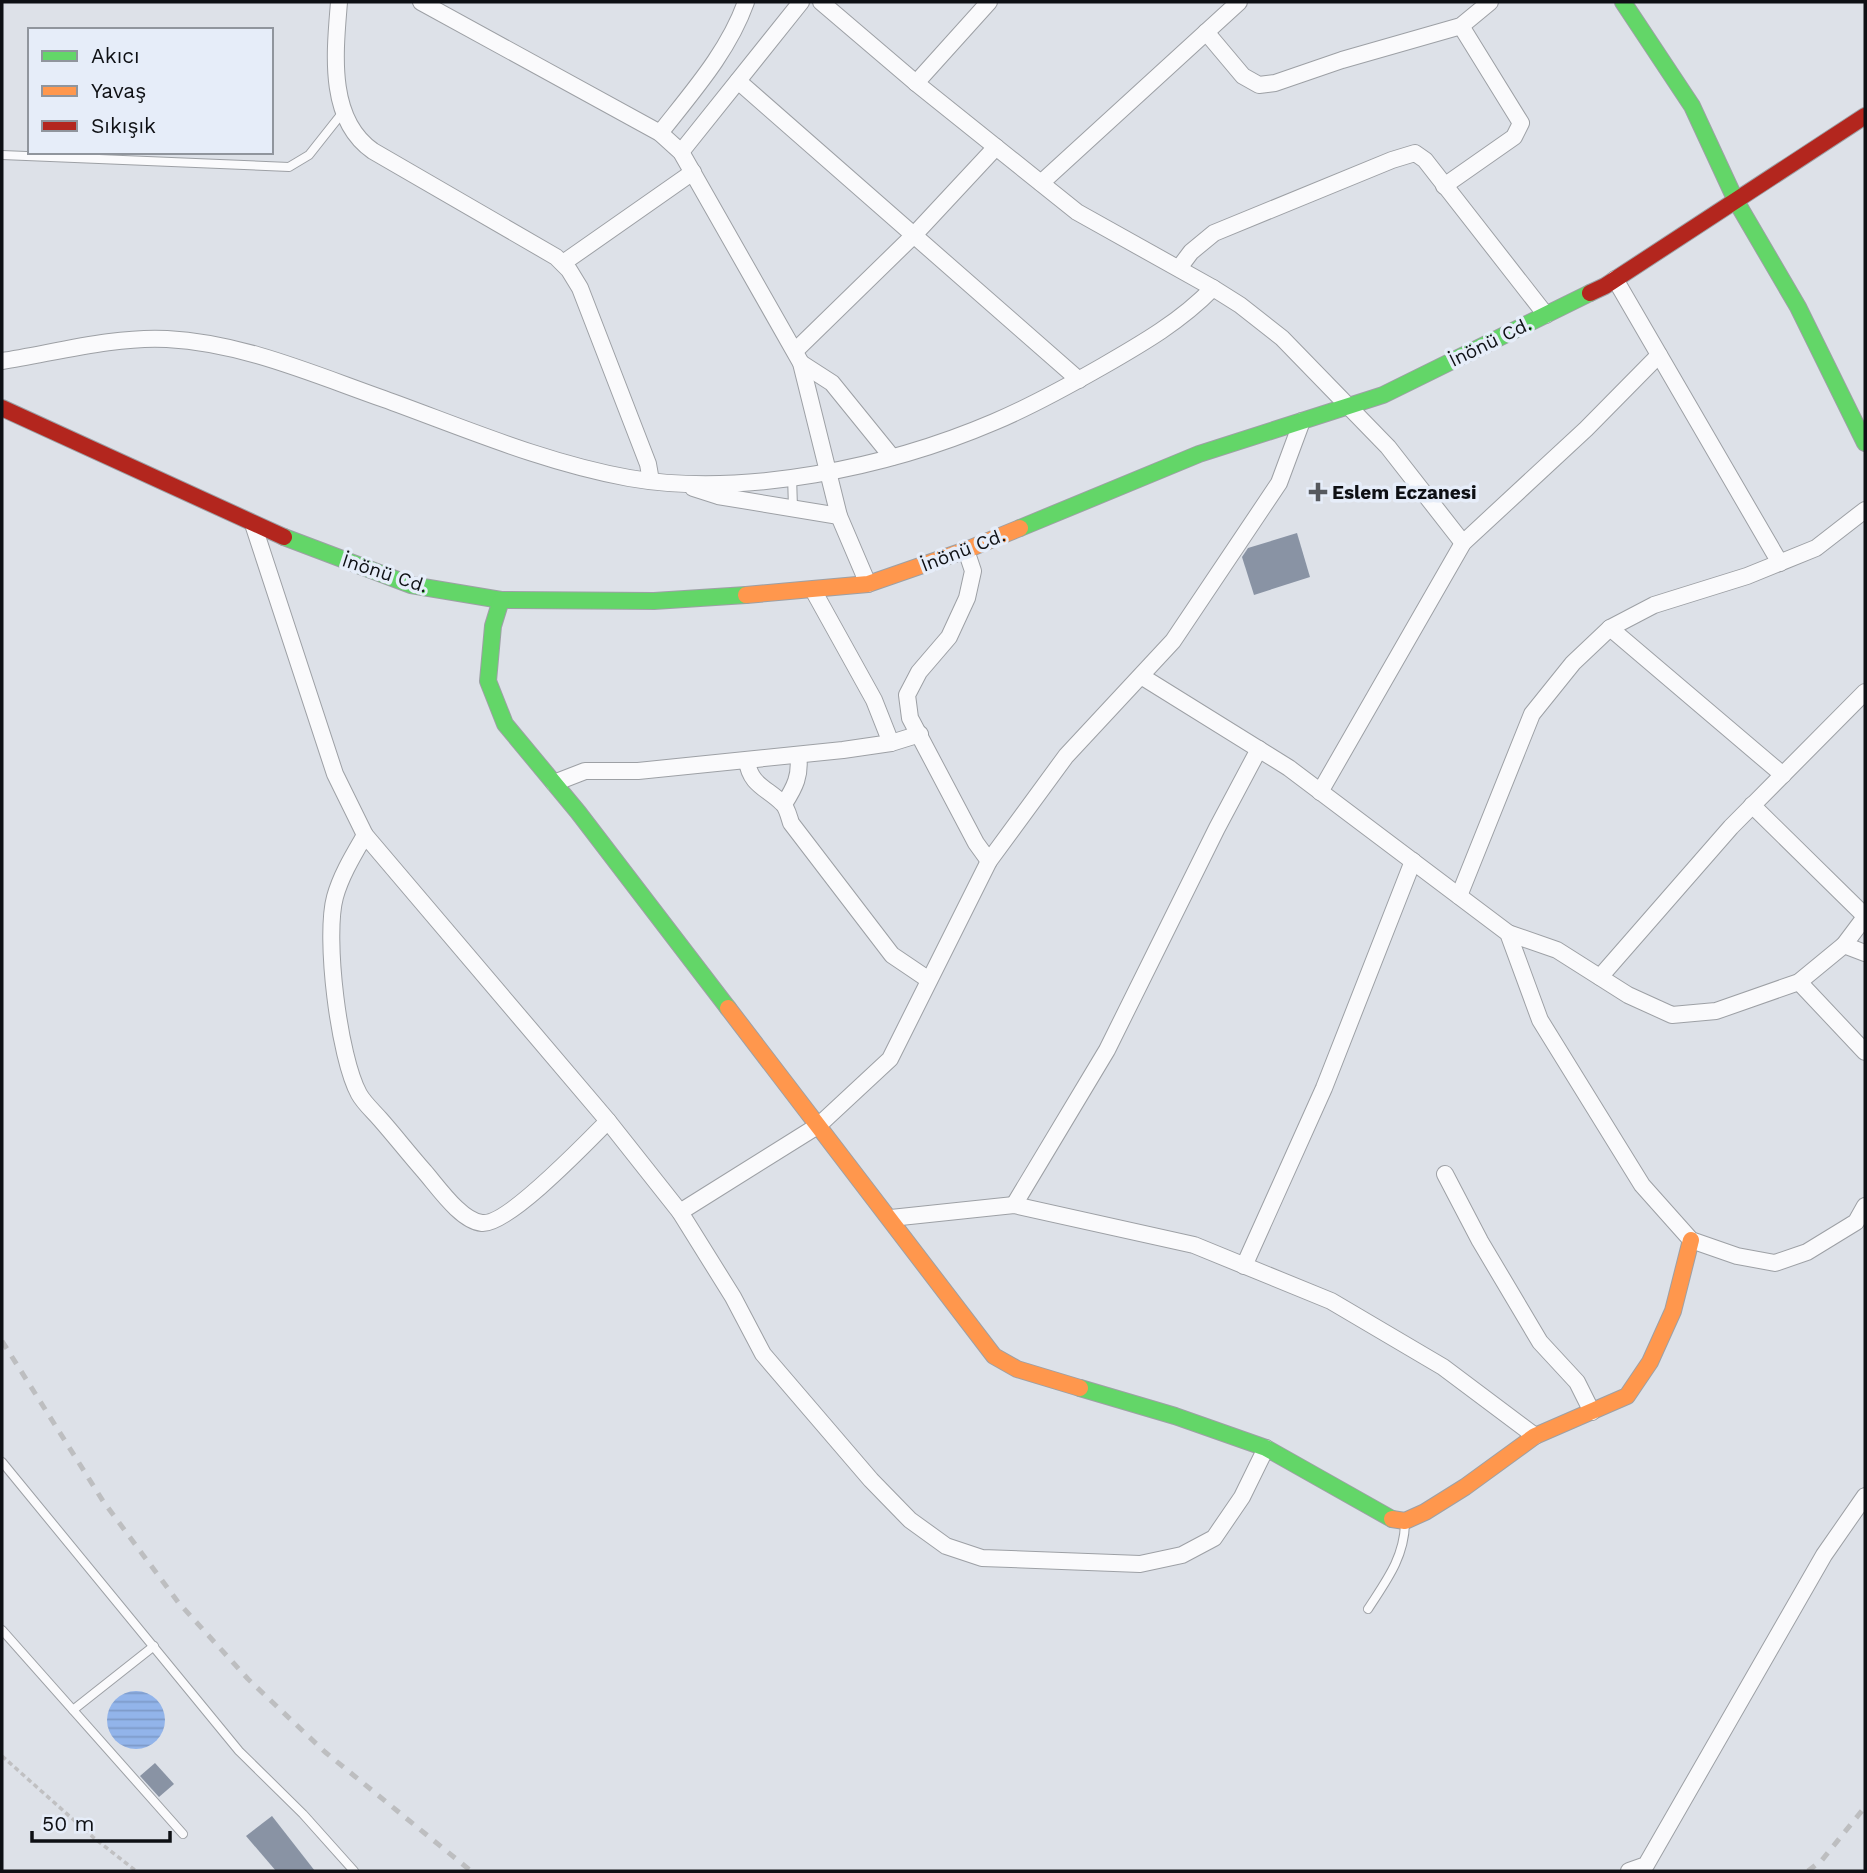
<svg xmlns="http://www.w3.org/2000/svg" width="1867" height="1873" font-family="'Work Sans',sans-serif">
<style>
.water{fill:url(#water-rules)}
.building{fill:#8993a4}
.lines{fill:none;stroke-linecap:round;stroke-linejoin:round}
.lane-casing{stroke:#9da0a5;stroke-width:10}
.street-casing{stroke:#9da0a5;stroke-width:18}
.fast-casing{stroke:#9da0a5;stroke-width:18}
.slow-casing{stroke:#9da0a5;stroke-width:18}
.jam-casing{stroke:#9da0a5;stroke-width:18}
.path{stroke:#c0c0c2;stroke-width:3.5;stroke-dasharray:5 3.5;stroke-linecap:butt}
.lane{stroke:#fafafc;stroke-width:8}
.street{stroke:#fafafc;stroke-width:16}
.fast{stroke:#63d668;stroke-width:16}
.slow{stroke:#ff974d;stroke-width:16}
.jam{stroke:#b3261e;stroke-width:16}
.rail{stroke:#bdbec0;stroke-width:5;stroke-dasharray:9 9;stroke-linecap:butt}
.poi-dot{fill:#56595e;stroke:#e6edf9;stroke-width:2.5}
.labels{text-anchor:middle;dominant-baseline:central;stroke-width:7;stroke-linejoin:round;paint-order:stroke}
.street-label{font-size:19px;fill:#0e1014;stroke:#e6edf9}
.poi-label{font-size:19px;font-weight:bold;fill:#0e1014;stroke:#e6edf9;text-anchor:start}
</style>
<defs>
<pattern id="water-rules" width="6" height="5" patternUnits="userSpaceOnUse" patternTransform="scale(1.75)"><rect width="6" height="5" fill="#92b4ea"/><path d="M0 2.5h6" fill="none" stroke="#7d9ac8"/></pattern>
</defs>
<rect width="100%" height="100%" fill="#dde1e8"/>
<circle class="water" cx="136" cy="1720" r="29"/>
<g class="building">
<polygon points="1297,533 1310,577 1254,595 1242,557 1248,548"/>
<polygon points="155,1763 174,1784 159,1797 140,1776"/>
<polygon points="272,1816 315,1871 276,1871 246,1836"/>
</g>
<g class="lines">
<defs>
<g id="lane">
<polyline points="2,155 289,167 309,155 343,112"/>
<polyline points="792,476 793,508"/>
<polyline points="2,1462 239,1751 303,1814 354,1871"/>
<path d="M 1368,1609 C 1386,1581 1404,1558 1405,1524"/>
<polyline points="2,1630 183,1834"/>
<polyline points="73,1710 154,1646"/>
</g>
<g id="street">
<path d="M 339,2 C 335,52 327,119 373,151 L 556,257 L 569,270 L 580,288 L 648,464 L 651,481"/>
<polyline points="421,2 660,133 681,152 801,363 839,516 868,584"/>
<polyline points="821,2 916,83 1077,212 1213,288 1240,305 1282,338 1388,447 1463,543"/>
<polyline points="1206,32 1243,76 1259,85 1275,83 1342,60 1461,26 1490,2"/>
<polyline points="738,81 1079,380"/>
<polyline points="916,83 989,2"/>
<path d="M 660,133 C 693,91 728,52 746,2"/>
<polyline points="681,152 801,2"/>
<polyline points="1041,183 1239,2"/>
<polyline points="1444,186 1514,137 1521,123 1461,26"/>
<polyline points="563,263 693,172"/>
<polyline points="1179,268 1191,252 1214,233 1392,160 1415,153 1425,160 1546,315"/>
<polyline points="1615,279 1780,563"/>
<polyline points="795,351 914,235 996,147"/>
<path d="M 2,361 C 53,353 116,336 167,339 C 243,343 313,374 384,399 C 464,428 545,463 629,478 C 743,498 889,467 994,422 C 1032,406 1068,386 1103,366 C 1143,343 1181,321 1213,288"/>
<polyline points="801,363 832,383 892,457"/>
<polyline points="693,488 718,496 839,516"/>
<polyline points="253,524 335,774 365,835 608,1121 680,1212 733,1297 763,1354 871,1480 910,1520 946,1546 982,1558 1140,1564 1182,1555 1214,1538 1242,1497 1266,1448"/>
<polyline points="966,550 973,571 967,598 949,637 919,672 907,695 910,718 976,843 989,861"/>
<polyline points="813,590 874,700 891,743"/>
<polyline points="1610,628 1783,775"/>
<polyline points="1141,676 1289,768 1508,933 1540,1020 1642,1185 1691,1240 1737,1256 1775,1263 1807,1252 1856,1222 1865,1206"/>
<path d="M 747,761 C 750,785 767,788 782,803 C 787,807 789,817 791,823 L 892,955 L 929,980"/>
<polyline points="554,783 585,771 638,771 843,750 891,743 920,734"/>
<polyline points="1320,792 1463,543 1586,429 1659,355"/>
<path d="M 784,804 C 795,787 801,775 798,755"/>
<polyline points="1752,805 1865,916"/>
<path d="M 365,835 C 354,854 341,875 335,897 C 324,937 339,1058 359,1094 C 364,1103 373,1111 380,1119 C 395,1136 409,1154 424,1171 C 438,1187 461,1221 482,1223 C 507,1226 588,1141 608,1121"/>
<polyline points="1459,896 1532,714 1573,663 1610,628 1654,605 1747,576 1816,548 1865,510"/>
<polyline points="1508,933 1557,950 1628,995 1672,1015 1716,1011 1799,982 1844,945 1865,917"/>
<polyline points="1844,945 1865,953"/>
<polyline points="1600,977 1731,827 1865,692"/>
<polyline points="1799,982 1865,1052"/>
<polyline points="1445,1174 1480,1241 1540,1342 1577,1382 1592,1412"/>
<polyline points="1014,1205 1107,1050 1217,828 1259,749"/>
<polyline points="680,1212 819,1125 890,1059 989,861 1066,756 1173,641 1279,483 1302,421"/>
<polyline points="891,1218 1014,1205 1194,1245 1331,1301 1443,1367 1535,1436"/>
<polyline points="1244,1266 1324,1088 1413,861"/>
<polyline points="1629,1871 1646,1865 1824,1555 1865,1496"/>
</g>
<g id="fast">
<polyline points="1623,2 1692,106 1736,201 1798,307 1865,443"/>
<polyline points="1020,528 1199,454 1383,395 1590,293"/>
<polyline points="284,537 411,585 501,600 654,601 746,595"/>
<polyline points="501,600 493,626 488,681 505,724 578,812 728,1008"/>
<polyline points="1080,1388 1175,1416 1266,1448 1392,1519"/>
</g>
<g id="slow">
<polyline points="746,595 868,584 966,550 1020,528"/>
<polyline points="728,1008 994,1356 1017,1369 1080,1388"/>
<polyline points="1392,1519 1405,1521 1425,1512 1465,1487 1535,1436 1627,1396 1650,1362 1673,1311 1691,1240"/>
</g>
<g id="jam">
<polyline points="1590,293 1605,286 1865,116"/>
<polyline points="2,408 284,537"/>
</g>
</defs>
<use href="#lane" class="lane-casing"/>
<use href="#street" class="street-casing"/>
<use href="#fast" class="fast-casing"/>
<use href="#slow" class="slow-casing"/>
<use href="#jam" class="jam-casing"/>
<polyline class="path" points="2,1756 94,1838 136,1871"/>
<use href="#lane" class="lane"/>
<use href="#street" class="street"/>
<use href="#fast" class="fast"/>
<use href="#slow" class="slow"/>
<use href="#jam" class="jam"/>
<g class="rail">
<polyline points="2,1341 103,1501 178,1602 248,1679 325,1752 471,1871"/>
<polyline points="1808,1871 1822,1860 1865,1807"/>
</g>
</g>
<path class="poi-dot" d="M1314.5 481.5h7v7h7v7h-7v7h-7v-7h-7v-7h7z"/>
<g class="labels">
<g class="street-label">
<text transform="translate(1490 342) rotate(-26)">İnönü Cd.</text>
<text transform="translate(963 550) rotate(-21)">İnönü Cd.</text>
<text transform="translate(385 573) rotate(18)">İnönü Cd.</text>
</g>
<g class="poi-label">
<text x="1332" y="492">Eslem Eczanesi</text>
</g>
</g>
<rect width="1867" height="1873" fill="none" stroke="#0e1014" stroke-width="7"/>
<rect x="28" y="28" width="245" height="126" fill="#e6edf9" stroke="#90959d" stroke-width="2"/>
<rect x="42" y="51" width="35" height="10" fill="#63d668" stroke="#90959d" stroke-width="2"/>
<text x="91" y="63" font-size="21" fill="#0e1014">Akıcı</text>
<rect x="42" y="86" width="35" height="10" fill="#ff974d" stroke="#90959d" stroke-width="2"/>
<text x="91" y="98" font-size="21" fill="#0e1014">Yavaş</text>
<rect x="42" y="121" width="35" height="10" fill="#b3261e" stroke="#90959d" stroke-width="2"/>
<text x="91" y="133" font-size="21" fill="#0e1014">Sıkışık</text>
<path d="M32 1831v10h138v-10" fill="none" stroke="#0e1014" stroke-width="3.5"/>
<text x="42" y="1831" font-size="21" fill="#0e1014" stroke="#e6edf9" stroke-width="5" paint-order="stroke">50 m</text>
</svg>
